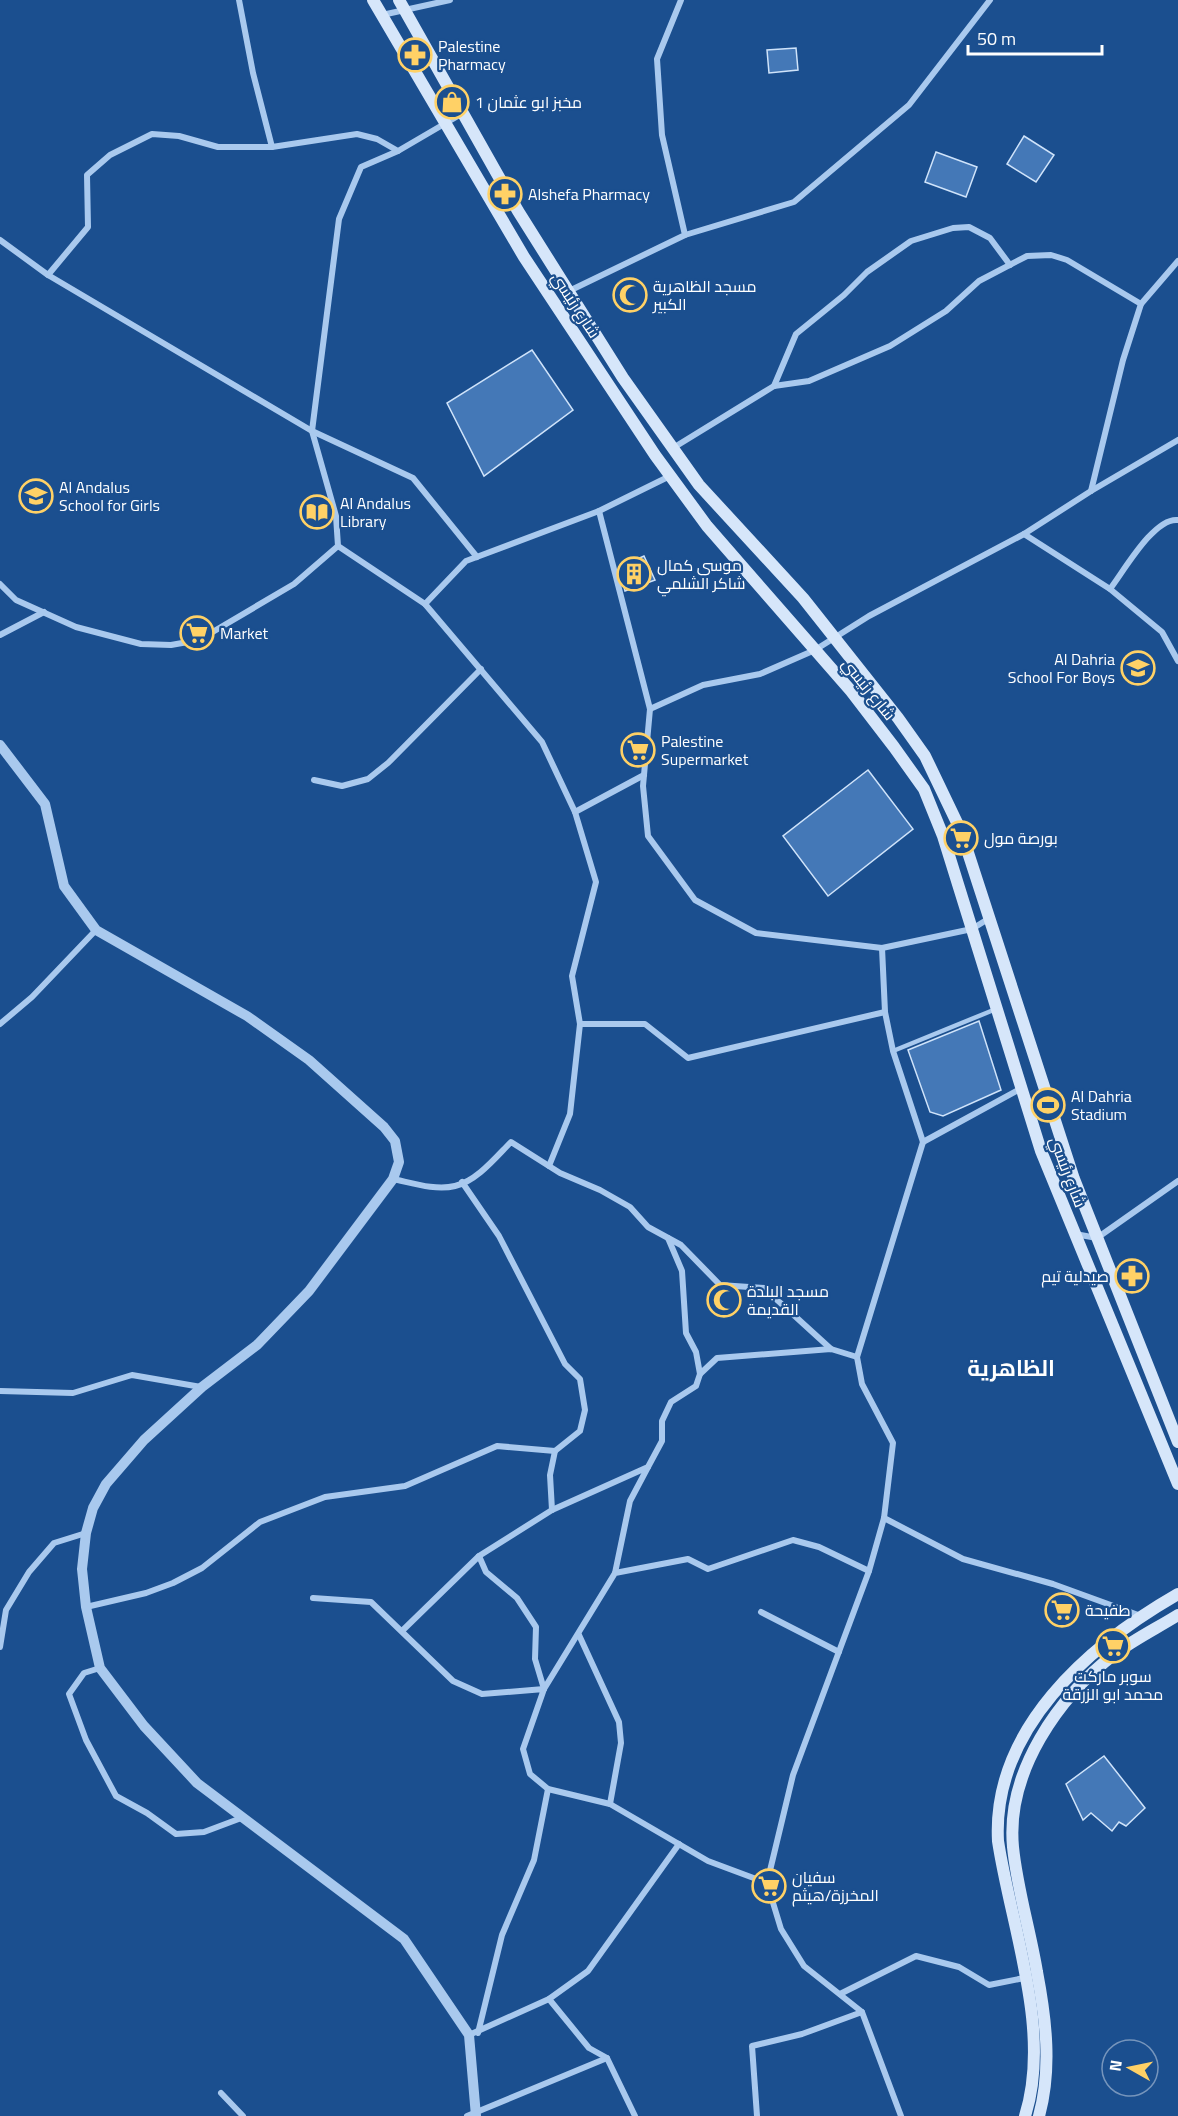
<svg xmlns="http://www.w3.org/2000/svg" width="1178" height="2116" font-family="'Titillium Web',Cairo,sans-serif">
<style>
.building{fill:#4478b7;stroke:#cfe3fa;stroke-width:1.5}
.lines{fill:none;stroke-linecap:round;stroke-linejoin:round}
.service{stroke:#a9c9ee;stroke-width:4.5}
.minor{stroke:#a9c9ee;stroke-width:6}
.tertiary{stroke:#a9c9ee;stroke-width:10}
.secondary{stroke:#d6e6fa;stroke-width:12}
.labels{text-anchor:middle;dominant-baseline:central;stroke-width:4.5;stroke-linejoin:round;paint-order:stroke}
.poi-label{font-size:16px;fill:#fff;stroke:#1b4f8f;text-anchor:start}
.street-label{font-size:16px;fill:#fff;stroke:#1b4f8f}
.district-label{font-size:22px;font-weight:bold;fill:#fff;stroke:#1b4f8f}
</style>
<rect width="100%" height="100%" fill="#1b4f8f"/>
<g class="building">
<polygon points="796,48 798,70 769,73 767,50"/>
<polygon points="1024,136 1054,155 1036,182 1007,164"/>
<polygon points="936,152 977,167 966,197 925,182"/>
<polygon points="532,350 573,410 484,476 447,403"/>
<polygon points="644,556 655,580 625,591 619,567"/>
<polygon points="868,770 913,829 828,896 783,836"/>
<polygon points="979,1021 1001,1090 943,1116 930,1112 908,1050"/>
<polygon points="1104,1756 1145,1808 1126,1826 1119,1822 1112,1831 1091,1813 1083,1820 1066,1784"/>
</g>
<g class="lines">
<polyline class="service" points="893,1051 996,1009"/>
<g class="minor">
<polyline points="239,0 253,73 272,147"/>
<polyline points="382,15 450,0"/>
<polyline points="398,151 361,167 339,219 312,431 336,516 338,546 425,604 542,742 575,812 596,882 572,976 580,1024"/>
<polyline points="685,235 794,202 909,105 990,0"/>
<polyline points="0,240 48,275 312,431 413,478 477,557"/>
<polyline points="48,275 88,227 87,175 110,155 152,134 179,136 218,147 272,147 357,134 377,139 398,151 463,113"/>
<polyline points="569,291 685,235 662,135 657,59 681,0"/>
<polyline points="774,386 796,334 844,295 867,272 911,241 953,228 969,227 990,238 1010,265"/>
<polyline points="673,448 774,386 809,381 890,346 946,311 979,281 1027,256 1051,255 1067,260 1141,304"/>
<polyline points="1091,491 1123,360 1141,304 1178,261"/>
<polyline points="599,511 650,709 643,786 648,836 695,900 756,933 882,948 972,929 988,919"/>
<polyline points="1024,534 1110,589 1162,632 1178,661"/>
<polyline points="0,584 16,600 76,627 141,644 171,645 199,640 294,584 338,546"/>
<path d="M 1110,589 C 1124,571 1154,517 1178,520"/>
<polyline points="425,604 466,561 599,511 670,476"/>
<polyline points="0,635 44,612"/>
<polyline points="650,709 703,685 760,674 815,650 869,616 1024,534 1091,491 1178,440"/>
<polyline points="314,780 342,786 368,779 388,763 481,669"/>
<polyline points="575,812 644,775"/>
<polyline points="882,948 885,1012 893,1051 923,1142 857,1357 862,1384 893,1443 884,1518 869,1571 793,1775 767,1883 781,1929 804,1966 862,2012 901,2116"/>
<polyline points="0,1024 32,997 96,930"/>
<polyline points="923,1142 1022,1088"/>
<polyline points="549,1166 570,1114 580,1024 645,1024 688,1058 885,1012"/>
<path d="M 393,1179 C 412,1183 436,1191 455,1186 C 477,1181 496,1157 511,1142 L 560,1173 L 600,1190 L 630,1207 L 648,1227 L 681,1245 L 720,1285 L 764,1288 L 831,1349"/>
<polyline points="1075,1234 1097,1238 1178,1181"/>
<polyline points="668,1238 682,1271 686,1333 696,1352 700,1374"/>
<polyline points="0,1391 73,1393 132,1375 201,1387"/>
<polyline points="552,1510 550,1475 555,1451"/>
<polyline points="884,1518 963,1559 1053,1584 1141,1616"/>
<polyline points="479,1556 486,1572 517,1598 536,1627 535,1659 544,1689"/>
<polyline points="615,1573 630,1501 648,1467"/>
<polyline points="313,1598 371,1602 453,1681 482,1694 544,1689 523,1749 530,1774 548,1789 610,1804 708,1861 767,1883"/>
<polyline points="86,1607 146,1593 173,1583 202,1568 260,1522 325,1497 405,1486 497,1446 555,1451 580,1431 585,1410 580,1379 565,1364 499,1236 462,1182"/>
<polyline points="761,1612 839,1652"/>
<polyline points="403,1630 479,1556 552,1510 648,1467 662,1441 662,1421 671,1402 696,1386 700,1374 717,1358 831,1349 857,1357"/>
<polyline points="579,1635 619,1722 621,1743 610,1804"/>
<polyline points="0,1647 6,1610 29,1572 54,1543 86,1533"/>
<polyline points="100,1668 84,1673 69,1694 86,1740 116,1796 147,1813 176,1834 204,1832 244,1817"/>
<polyline points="544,1689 615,1573 688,1559 708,1569 793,1540 819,1547 869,1571"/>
<polyline points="840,1994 916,1956 959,1967 989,1985 1024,1978"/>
<polyline points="549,1999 589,2048 607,2058 635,2116"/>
<polyline points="478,2033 502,1935 534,1860 548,1789"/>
<polyline points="469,2035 549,1999 588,1971 679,1844"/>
<polyline points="221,2093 243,2116"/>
<polyline points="467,2116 607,2058"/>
<polyline points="757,2116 752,2046 802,2034 862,2012"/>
</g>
<polyline class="tertiary" points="0,745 45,804 64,886 96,930 247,1016 309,1060 384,1127 395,1141 399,1162 393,1179 309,1291 257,1345 202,1387 144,1440 106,1484 93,1508 86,1533 82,1569 86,1607 100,1668 144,1726 197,1783 404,1939 469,2035 476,2116"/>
<g class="secondary">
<polyline points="373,0 524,257 655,455 707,526 851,691 894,747 924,789 943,836 1041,1151 1178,1484"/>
<polyline points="399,0 518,211 623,378 699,485 803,598 898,718 925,756 961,831 1074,1179 1178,1442"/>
<path d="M 1025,2116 C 1052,2031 1011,1927 998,1841 C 992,1729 1089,1645 1178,1594"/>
<path d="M 1039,2116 C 1052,2069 1046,2019 1037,1972 C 1030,1930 1017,1888 1013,1847 C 1006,1772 1058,1697 1116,1653 C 1135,1639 1157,1628 1178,1615"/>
</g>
</g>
<defs>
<symbol id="pharmacy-ring" viewBox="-11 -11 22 22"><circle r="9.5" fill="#1b4f8f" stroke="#ffd166" stroke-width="1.5"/><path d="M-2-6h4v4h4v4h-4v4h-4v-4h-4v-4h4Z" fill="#ffd166"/></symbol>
<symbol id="shop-ring" viewBox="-11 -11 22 22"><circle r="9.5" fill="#1b4f8f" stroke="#ffd166" stroke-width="1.5"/><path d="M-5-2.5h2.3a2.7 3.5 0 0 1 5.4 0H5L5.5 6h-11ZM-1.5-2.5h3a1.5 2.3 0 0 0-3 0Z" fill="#ffd166"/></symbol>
<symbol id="mosque-ring" viewBox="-11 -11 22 22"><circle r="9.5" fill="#1b4f8f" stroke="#ffd166" stroke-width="1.5"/><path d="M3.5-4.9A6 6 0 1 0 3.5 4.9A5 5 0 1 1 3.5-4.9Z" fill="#ffd166"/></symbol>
<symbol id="school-ring" viewBox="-11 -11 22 22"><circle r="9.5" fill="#1b4f8f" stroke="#ffd166" stroke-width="1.5"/><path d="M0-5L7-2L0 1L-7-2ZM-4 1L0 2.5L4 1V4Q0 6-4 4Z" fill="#ffd166"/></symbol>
<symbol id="library-ring" viewBox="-11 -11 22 22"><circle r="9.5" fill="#1b4f8f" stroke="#ffd166" stroke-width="1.5"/><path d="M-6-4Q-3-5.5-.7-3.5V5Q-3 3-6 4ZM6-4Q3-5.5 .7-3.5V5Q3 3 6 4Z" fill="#ffd166"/></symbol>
<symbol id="building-ring" viewBox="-11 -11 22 22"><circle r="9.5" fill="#1b4f8f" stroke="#ffd166" stroke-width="1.5"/><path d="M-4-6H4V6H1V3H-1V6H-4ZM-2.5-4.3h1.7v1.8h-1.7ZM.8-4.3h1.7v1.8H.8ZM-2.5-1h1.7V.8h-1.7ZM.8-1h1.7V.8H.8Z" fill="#ffd166"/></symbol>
<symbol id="supermarket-ring" viewBox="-11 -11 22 22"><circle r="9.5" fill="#1b4f8f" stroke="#ffd166" stroke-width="1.5"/><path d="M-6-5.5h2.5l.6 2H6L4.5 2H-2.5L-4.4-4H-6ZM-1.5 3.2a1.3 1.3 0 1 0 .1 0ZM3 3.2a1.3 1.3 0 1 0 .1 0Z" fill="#ffd166"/></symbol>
<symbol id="stadium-ring" viewBox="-11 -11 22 22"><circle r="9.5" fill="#1b4f8f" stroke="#ffd166" stroke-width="1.5"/><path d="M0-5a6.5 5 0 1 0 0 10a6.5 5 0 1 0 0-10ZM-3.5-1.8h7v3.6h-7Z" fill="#ffd166"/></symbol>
</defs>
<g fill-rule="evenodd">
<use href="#pharmacy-ring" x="396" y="36" width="38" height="38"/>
<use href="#shop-ring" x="433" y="83" width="38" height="38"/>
<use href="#pharmacy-ring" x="486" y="175" width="38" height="38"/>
<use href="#mosque-ring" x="611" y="276" width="38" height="38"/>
<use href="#school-ring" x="17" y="477" width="38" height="38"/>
<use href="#library-ring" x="298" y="493" width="38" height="38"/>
<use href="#building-ring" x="615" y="555" width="38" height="38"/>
<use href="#supermarket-ring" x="178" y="614" width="38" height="38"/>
<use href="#school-ring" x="1119" y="649" width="38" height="38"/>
<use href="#supermarket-ring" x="619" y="731" width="38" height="38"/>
<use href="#supermarket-ring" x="942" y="819" width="38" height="38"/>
<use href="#stadium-ring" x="1029" y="1086" width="38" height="38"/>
<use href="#pharmacy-ring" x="1113" y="1257" width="38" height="38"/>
<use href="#mosque-ring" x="705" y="1281" width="38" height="38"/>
<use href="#supermarket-ring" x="1043" y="1591" width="38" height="38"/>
<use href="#supermarket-ring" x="1094" y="1627" width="38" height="38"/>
<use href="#supermarket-ring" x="750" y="1867" width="38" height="38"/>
</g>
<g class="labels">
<g class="poi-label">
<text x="438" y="46">Palestine<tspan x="438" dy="18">Pharmacy</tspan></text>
<text x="475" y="102">مخبز ابو عثمان 1</text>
<text x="528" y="194">Alshefa Pharmacy</text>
<text x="653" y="286">مسجد الظاهرية<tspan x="653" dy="18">الكبير</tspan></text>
<text x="59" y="487">Al Andalus<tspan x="59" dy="18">School for Girls</tspan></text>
<text x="340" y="503">Al Andalus<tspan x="340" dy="18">Library</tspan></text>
<text x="657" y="565">موسى كمال<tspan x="657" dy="18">شاكر الشلمي</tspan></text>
<text x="220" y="633">Market</text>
<text x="1115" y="659" text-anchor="end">Al Dahria<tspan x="1115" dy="18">School For Boys</tspan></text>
<text x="661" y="741">Palestine<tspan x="661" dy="18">Supermarket</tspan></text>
<text x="984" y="838">بورصة مول</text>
<text x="1071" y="1096">Al Dahria<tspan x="1071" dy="18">Stadium</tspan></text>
<text x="1109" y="1276" text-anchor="end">صيدلية تيم</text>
<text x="747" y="1291">مسجد البلدة<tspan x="747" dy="18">القديمة</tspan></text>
<text x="1085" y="1610">طفيحة</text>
<text x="1113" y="1676" text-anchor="middle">سوبر ماركت<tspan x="1113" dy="18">محمد ابو الزرقة</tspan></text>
<text x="792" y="1877">سفيان<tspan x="792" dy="18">المخرزة/هيثم</tspan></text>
</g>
<g class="street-label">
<text transform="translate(576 305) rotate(57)">شارع رئيسي</text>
<text transform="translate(869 689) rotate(51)">شارع رئيسي</text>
<text transform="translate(1068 1172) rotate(69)">شارع رئيسي</text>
</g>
<g class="district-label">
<text x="1011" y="1368">الظاهرية</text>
</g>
</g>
<g transform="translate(1130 2068) rotate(279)"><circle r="28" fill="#1b4f8f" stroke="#7695bc" stroke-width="1.5"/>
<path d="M0-4.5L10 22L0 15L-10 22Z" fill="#ffd166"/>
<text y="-9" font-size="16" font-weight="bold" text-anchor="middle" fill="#ffffff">N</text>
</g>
<path d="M968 45v9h134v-9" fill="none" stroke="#ffffff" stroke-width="3"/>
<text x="977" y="45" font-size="18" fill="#ffffff" stroke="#1b4f8f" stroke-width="4.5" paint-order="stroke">50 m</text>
</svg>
